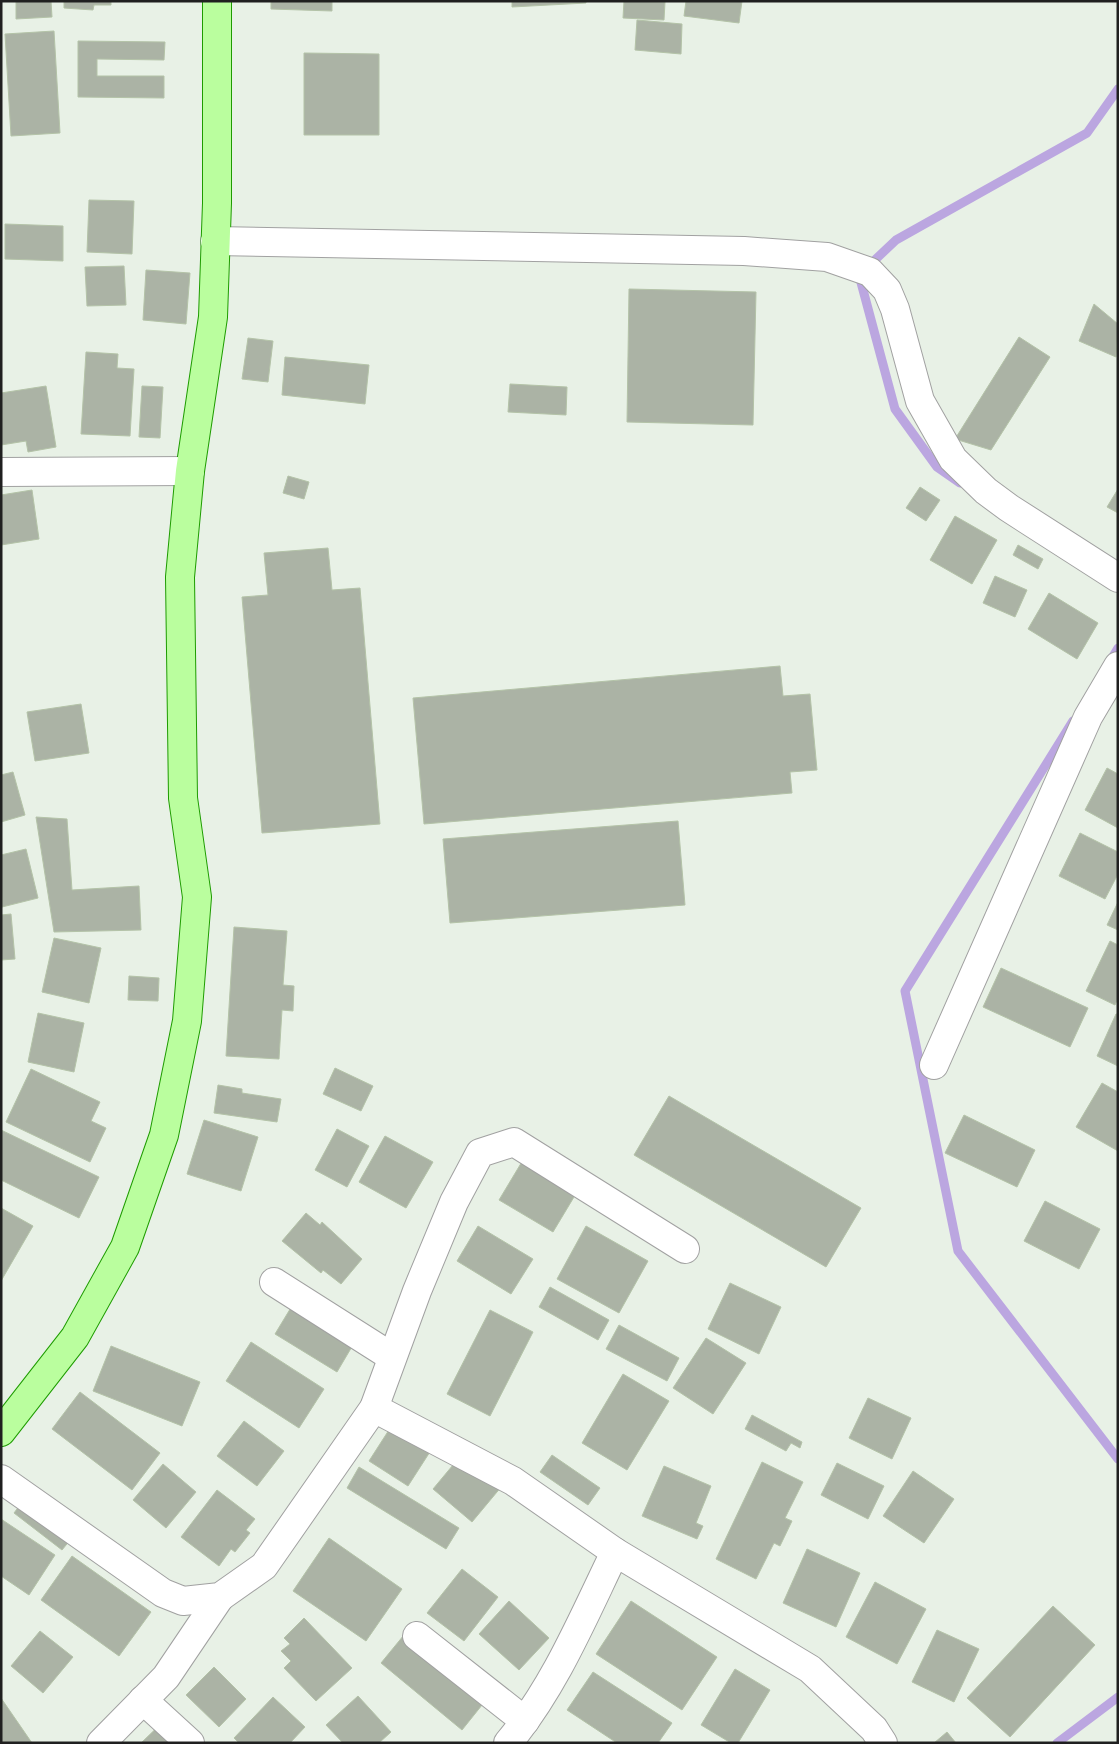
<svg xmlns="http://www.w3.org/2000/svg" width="1119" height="1744" font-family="'Public Sans',sans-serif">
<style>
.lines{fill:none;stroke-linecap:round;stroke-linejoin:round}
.stream{stroke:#bba6e0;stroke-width:9}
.building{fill:#abb3a5;stroke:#b4c3a8}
.minor-casing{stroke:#a1a1a1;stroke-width:30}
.major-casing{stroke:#1e9c00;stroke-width:30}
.minor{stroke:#fff;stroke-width:28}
.major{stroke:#bafe9e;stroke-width:28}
</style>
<rect width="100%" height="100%" fill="#e8f1e6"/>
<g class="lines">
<g class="stream">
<polyline points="960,483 937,467 895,409 859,275 896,240 1087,133 1118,89"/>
<polyline points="1109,663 1118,648"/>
<polyline points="1073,721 905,991 958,1251 1118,1459"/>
<polyline points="1057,1743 1118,1697"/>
</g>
</g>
<g class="building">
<polygon points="16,1 51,1 52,17 16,19"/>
<polygon points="64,1 111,1 111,5 94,5 93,10 64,8"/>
<polygon points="271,1 332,1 332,11 271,9"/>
<polygon points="512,1 586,1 586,3 512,7"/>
<polygon points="624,1 665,2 664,20 623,18"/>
<polygon points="686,1 742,1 739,23 684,16"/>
<polygon points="637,20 682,24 681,54 635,50"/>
<polygon points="54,31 60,133 11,136 5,34"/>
<polygon points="78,41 165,42 164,60 97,59 97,76 164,76 164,98 78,97"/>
<polygon points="304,53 379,54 379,135 304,135"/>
<polygon points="89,200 134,201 132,254 87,252"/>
<polygon points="5,224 63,226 63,261 5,259"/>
<polygon points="124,266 126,305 87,306 85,267"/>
<polygon points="146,270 190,273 186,324 143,320"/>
<polygon points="629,289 756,292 753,425 627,422"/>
<polygon points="1094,304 1118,324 1116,357 1079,341"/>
<polygon points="1019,337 1050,357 991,450 955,439"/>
<polygon points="248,338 273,341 268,382 242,379"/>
<polygon points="86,352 118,354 117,368 134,369 130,436 81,434"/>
<polygon points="285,357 369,365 365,404 282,395"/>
<polygon points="510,384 567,387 566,415 508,412"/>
<polygon points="46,386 56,447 28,452 26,441 1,445 1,393"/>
<polygon points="142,386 163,387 160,438 139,437"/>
<polygon points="288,476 309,482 304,499 283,493"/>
<polygon points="920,487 940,500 926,521 906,508"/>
<polygon points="1118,489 1118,513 1107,507"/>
<polygon points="32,490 39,539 1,545 1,495"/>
<polygon points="955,516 997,540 972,584 930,560"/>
<polygon points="1018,545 1043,559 1038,569 1013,555"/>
<polygon points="328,548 332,590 360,588 380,824 262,833 242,597 268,595 264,553"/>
<polygon points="995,576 1027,590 1015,617 983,603"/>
<polygon points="1049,593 1098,623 1077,659 1028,629"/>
<polygon points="780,666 783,696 810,694 817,770 790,772 792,793 424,824 413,698"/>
<polygon points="81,704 89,753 35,761 27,712"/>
<polygon points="1107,768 1118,774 1118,828 1085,810"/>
<polygon points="13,772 25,815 1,822 1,775"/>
<polygon points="36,817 67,819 72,890 139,886 141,930 54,932"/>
<polygon points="678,821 685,905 450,923 443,839"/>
<polygon points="1080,833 1118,852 1118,874 1105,899 1059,876"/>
<polygon points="26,849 38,898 2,907 1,855"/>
<polygon points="1118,902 1118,930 1107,925"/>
<polygon points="11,914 15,959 1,960 1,915"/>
<polygon points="234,927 287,931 283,985 294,986 293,1011 282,1010 279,1059 226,1056"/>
<polygon points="54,938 101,948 89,1003 42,992"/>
<polygon points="1110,941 1118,945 1118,998 1115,1005 1086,991"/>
<polygon points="1001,968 1088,1008 1070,1047 983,1007"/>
<polygon points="129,976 159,978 158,1001 128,1000"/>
<polygon points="38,1013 84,1023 74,1072 28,1062"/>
<polygon points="1116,1014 1118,1014 1118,1066 1097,1056"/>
<polygon points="335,1068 373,1086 361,1111 323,1094"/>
<polygon points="31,1069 100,1102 91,1121 106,1128 90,1162 6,1122"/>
<polygon points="1102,1083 1118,1092 1118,1151 1076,1127"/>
<polygon points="218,1085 242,1089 242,1093 281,1099 277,1122 214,1113"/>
<polygon points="669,1096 861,1208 826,1267 634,1155"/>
<polygon points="964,1115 1035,1150 1017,1187 945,1153"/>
<polygon points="204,1120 258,1137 241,1191 187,1174"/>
<polygon points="337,1129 369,1146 347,1187 315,1170"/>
<polygon points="1,1130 99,1177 79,1218 1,1180"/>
<polygon points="385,1136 433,1162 406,1208 359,1182"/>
<polygon points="523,1160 577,1192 553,1232 499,1200"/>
<polygon points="1045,1201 1100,1229 1079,1269 1024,1241"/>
<polygon points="1,1208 33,1226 1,1281"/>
<polygon points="306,1213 320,1225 322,1222 362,1259 341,1284 323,1270 321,1273 282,1241"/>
<polygon points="478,1226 533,1259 511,1294 457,1261"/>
<polygon points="586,1226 648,1261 619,1313 557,1279"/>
<polygon points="730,1283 781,1307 759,1354 708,1329"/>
<polygon points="550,1287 609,1320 598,1340 539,1307"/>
<polygon points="298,1296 360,1333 337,1372 275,1334"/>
<polygon points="490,1310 533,1332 490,1416 447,1394"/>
<polygon points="619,1325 679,1358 667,1381 606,1349"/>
<polygon points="706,1338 746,1363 713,1414 673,1388"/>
<polygon points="251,1342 324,1389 299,1428 226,1381"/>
<polygon points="111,1346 200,1382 182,1426 93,1391"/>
<polygon points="623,1374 669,1401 627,1470 582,1443"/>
<polygon points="80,1392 160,1453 132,1490 52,1429"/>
<polygon points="868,1398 911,1418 892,1459 849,1438"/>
<polygon points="752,1415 802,1442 800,1448 791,1443 786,1451 745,1429"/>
<polygon points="396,1419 435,1444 408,1486 369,1461"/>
<polygon points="244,1421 284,1451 257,1486 217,1456"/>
<polygon points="463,1453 502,1486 472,1522 433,1489"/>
<polygon points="552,1455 600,1488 588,1505 540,1472"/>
<polygon points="762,1462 803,1482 785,1518 792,1521 780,1546 774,1543 756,1579 716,1559"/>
<polygon points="837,1463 884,1486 868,1519 821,1495"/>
<polygon points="163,1464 196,1492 166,1528 133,1500"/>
<polygon points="664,1466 711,1486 696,1523 703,1526 697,1539 642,1516"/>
<polygon points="359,1467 459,1528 446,1549 347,1488"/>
<polygon points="913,1471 954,1499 924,1543 883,1516"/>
<polygon points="217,1490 255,1519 246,1530 250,1533 235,1552 231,1549 219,1566 181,1537"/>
<polygon points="26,1497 75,1534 62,1550 14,1513"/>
<polygon points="1,1519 55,1555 29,1595 1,1576"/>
<polygon points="329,1538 402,1589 366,1641 293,1591"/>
<polygon points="807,1549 860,1573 836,1627 783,1603"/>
<polygon points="72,1556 151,1612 119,1656 41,1600"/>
<polygon points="462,1569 498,1597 464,1641 427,1613"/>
<polygon points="875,1582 926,1609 897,1664 846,1637"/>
<polygon points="509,1601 549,1638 519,1670 479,1634"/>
<polygon points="631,1601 717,1657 682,1710 596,1654"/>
<polygon points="1053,1606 1095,1645 1010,1737 967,1698"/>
<polygon points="304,1618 352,1668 316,1701 284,1668 291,1661 281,1651 290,1644 284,1638"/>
<polygon points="413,1624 494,1690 462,1730 381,1663"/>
<polygon points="937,1630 979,1649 954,1702 912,1682"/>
<polygon points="40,1631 73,1657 43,1693 11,1666"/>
<polygon points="214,1667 246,1699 219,1727 186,1695"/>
<polygon points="735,1669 770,1690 738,1743 731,1743 701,1725"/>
<polygon points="593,1672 672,1723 658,1743 617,1743 567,1710"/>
<polygon points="358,1696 391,1732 379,1743 343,1743 326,1725"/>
<polygon points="273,1697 305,1727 290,1743 239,1743 234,1738"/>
<polygon points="1,1698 32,1743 1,1743"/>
<polygon points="168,1717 192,1743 141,1743"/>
<polygon points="947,1732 956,1743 934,1743"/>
</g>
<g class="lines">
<defs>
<g id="minor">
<polyline points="215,241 744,251 827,257 870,272 887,290 895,309 920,401 953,459 986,491 1009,508 1118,578"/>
<polyline points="1,472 190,471"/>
<polyline points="934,1065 1088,717 1118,666"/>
<polyline points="274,1282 392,1357"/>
<polyline points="374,1408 513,1481 615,1552 810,1669 874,1729 883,1743"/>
<polyline points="1,1479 163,1593 183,1601 220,1597 264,1566 374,1408 417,1291 454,1202 480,1153 514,1142 685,1249"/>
<polyline points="417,1636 525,1721"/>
<polyline points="143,1700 190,1743"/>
<polyline points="101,1743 166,1677 220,1597"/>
<path d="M 508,1743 C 555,1686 583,1618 615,1552"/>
</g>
<polyline id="major" points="1,1432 75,1337 125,1247 164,1135 187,1021 197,897 183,798 180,577 190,471 213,317 217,203 217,1"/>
</defs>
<use href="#minor" class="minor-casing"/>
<use href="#major" class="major-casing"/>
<use href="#minor" class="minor"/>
<use href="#major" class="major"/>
</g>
<rect width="1119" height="1744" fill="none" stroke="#202020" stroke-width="5"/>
</svg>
